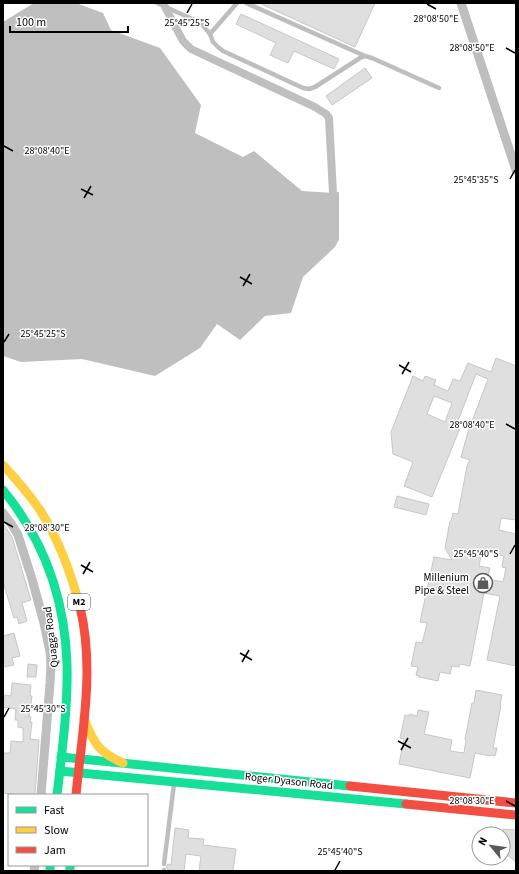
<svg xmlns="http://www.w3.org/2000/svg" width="519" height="874" font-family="'Source Sans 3',sans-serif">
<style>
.water{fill:#bfbfbf}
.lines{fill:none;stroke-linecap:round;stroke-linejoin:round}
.canal{stroke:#bfbfbf;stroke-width:8}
.building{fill:#dfdfdf;stroke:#c7c7c7;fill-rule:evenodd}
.lane{stroke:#bebebe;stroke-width:4.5}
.street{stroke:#bebebe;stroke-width:9}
.fast{stroke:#16e098;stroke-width:9}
.slow{stroke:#ffcf43;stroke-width:9}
.jam{stroke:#f24e42;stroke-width:9}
.ticks{fill:none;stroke:#000;stroke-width:1.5}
.labels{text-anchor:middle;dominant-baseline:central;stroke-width:3;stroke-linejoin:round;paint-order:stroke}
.shield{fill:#fff;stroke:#4c4c4c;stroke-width:1}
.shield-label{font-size:10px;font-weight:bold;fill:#000}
.poi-label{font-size:11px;fill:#000;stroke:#fff;text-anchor:end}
.street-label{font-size:11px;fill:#000;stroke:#fff}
.ticks-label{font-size:10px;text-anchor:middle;fill:#000;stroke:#fff;stroke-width:3;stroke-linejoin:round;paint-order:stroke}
</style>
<rect width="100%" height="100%" fill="#fff"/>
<polygon class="water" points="34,3 76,3 103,13 111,30 160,48 201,105 195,133 243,157 254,151 302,191 333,193 339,192 339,239 335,247 303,277 291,313 265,316 240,340 217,324 200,348 155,376 82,359 21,362 3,356 3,22"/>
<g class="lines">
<polyline class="canal" points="163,3 183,41 191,49 315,107 326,114 329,118 333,193"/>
</g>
<g class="building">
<polygon points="259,3 375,3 355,47"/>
<polygon points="241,14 339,59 334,69 294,51 288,63 270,55 276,43 236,24"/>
<polygon points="365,68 372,78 332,105 326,96"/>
<path d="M 496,358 L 516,366 L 516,520 L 501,518 L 499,530 L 516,534 L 516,666 L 487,660 L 500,596 L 484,593 L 470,666 L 460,664 L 459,667 L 452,666 L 450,674 L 440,672 L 438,681 L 419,677 L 419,676 L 416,675 L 418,667 L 411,666 L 416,642 L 422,643 L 425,632 L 427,623 L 420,622 L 434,557 L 452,560 L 445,548 L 450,521 L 451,521 L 453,513 L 458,514 L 467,466 L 470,460 L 461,457 L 468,432 L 488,379 L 476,374 L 456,426 L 460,428 L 432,497 L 404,486 L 413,462 L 393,454 L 391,432 L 413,376 L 423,381 L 425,376 L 436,380 L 434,385 L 448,391 L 453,379 L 460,381 L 468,363 L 491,372 ZM 434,396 L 452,403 L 445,422 L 427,414 ZM 482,551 L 504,556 L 502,567 L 506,568 L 503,582 L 487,579 L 490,568 L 479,566 Z"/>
<polygon points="397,496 429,504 426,515 394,507"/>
<polygon points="3,523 12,537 31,600 22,603 27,621 19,624 17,617 14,618 3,582"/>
<polygon points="14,633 20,656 12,658 14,665 3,667 3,636"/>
<polygon points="28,664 37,665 36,677 27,677"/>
<polygon points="12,683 31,685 30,696 32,696 29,717 31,717 30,722 32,722 30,739 39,740 35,795 21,795 3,793 3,753 10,753 11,741 23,742 23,728 18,727 18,720 15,720 16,709 3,707 4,695 11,696"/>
<polygon points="476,690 502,695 500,705 501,705 493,748 497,748 495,756 490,755 490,756 475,753 470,778 399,764 404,739 400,738 405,715 409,716 409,714 417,716 418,710 429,712 424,734 452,740 450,751 464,753 466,740 465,739 472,703 474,703"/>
<polygon points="175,828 189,830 188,838 204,839 203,845 236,849 233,871 199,871 201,856 186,854 184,871 168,870 166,867 168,864 171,865"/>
<polygon points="503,829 516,830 516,862 503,852"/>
</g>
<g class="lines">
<g class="lane">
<polyline points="157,3 201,23 210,34 213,42 218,47 223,51 303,88 309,89 315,87 360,58 365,56 372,58 439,88"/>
<polyline points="246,3 365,56"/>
<polyline points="210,34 237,3"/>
<polyline points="164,864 174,784"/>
<polyline points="164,871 164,870"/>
</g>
<g class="street">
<polyline points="461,3 516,170"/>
<polyline points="3,513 12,525 18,535 32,579 44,623 50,652 51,664 50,683 41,795"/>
<polyline points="34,871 35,865"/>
</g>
<g class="fast">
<path d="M 3,490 C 44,540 65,600 67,664 C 68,708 62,752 57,795"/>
<polyline points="61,757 350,786"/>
<polyline points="60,771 406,804"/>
<polyline points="50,865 50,871"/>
<polyline points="70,865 70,871"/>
</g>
<g class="slow">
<path d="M 3,465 C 16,479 29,494 40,510 C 59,540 71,573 80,607"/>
<path d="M 84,719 C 94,743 98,752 123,763"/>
</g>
<g class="jam">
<polyline points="350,786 516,803"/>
<path d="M 76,795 C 82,732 95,669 80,607"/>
<polyline points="406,804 516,815"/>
</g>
</g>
<path class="ticks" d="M 427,4 L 436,9M 187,13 L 192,4M 506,48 L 515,53M 4,146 L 13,151M 510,179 L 515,170M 81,189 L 93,195M 84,198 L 91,186M 240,277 L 252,284M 243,286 L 250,274M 4,342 L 9,334M 399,365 L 411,372M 402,374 L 409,362M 506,424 L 515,429M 4,522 L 13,527M 510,554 L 515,545M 81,565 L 93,572M 83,574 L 90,562M 240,653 L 252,660M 242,662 L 249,650M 4,717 L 9,708M 398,741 L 411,748M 401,750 L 408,738M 506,801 L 515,806M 335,870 L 340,861"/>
<defs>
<symbol id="shop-ring" viewBox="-11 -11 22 22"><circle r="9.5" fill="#fff" stroke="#595959" stroke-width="1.5"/><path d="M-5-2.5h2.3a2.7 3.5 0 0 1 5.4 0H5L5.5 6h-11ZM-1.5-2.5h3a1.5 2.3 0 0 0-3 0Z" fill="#595959"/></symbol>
</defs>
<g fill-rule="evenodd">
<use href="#shop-ring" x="472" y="572" width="22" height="22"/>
</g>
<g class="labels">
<rect class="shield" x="68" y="594" width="22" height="16" rx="3"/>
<g class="shield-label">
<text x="79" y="602">M2</text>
</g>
<g class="poi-label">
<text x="469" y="577">Millenium<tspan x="469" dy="13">Pipe &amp; Steel</tspan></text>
</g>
<g class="street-label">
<text transform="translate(51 637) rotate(-97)">Quagga Road</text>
<text transform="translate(289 781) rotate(6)">Roger Dyason Road</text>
</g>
</g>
<g class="ticks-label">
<text x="436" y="22">28°08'50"E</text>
<text x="187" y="26">25°45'25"S</text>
<text x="472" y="51">28°08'50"E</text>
<text x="47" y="154">28°08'40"E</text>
<text x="476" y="183">25°45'35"S</text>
<text x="43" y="337">25°45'25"S</text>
<text x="472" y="428">28°08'40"E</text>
<text x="47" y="531">28°08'30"E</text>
<text x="476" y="557">25°45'40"S</text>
<text x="43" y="712">25°45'30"S</text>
<text x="472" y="804">28°08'30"E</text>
<text x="340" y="855">25°45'40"S</text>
</g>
<rect width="519" height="874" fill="none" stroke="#000000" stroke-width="8"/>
<rect x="8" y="794" width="140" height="72" fill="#ffffff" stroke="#999999"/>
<rect x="16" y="807" width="20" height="6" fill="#16e098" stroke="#999999"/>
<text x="44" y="814" font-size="12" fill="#000000">Fast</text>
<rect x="16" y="827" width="20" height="6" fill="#ffcf43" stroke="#999999"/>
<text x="44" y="834" font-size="12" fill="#000000">Slow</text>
<rect x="16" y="847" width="20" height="6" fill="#f24e42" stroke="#999999"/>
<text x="44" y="854" font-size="12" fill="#000000">Jam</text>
<g transform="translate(491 846) rotate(299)"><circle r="19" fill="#ffffff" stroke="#999999"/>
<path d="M0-3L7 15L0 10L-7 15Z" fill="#595959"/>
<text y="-6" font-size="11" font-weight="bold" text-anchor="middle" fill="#000000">N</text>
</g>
<path d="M10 26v6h118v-6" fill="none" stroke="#000000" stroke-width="2"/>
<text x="16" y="26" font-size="12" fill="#000000" stroke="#ffffff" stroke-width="3" paint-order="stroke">100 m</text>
</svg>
